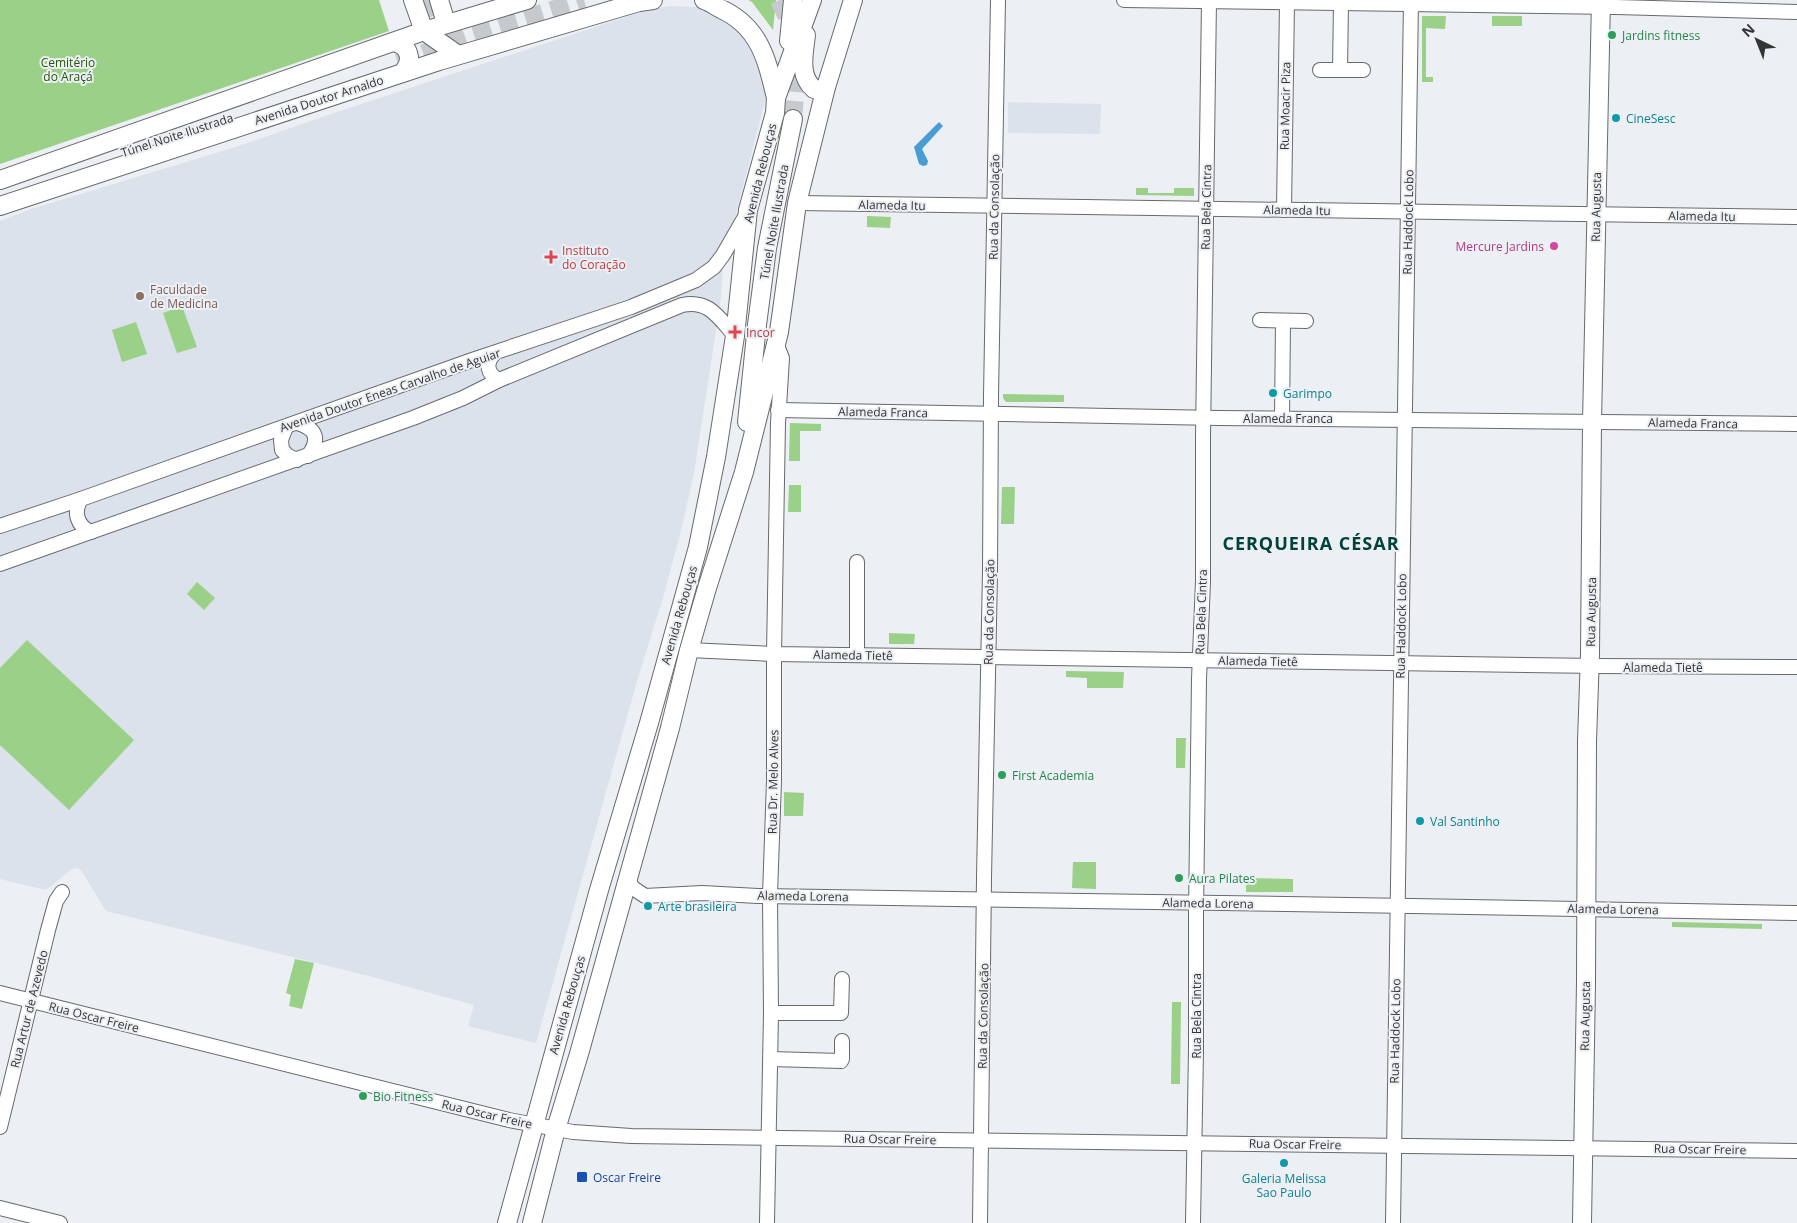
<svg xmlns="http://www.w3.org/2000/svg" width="1797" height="1223" font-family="'Open Sans',sans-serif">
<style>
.built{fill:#dbe2ec}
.green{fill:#9ad087}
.water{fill:#499dd4}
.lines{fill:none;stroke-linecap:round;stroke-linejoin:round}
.major-tunnel{stroke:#c7cacd;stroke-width:18;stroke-dasharray:18 9;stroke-linecap:butt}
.minor-casing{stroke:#676a6d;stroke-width:16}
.major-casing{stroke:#676a6d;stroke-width:20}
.minor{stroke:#fff;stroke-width:14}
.major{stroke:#fff;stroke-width:18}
.leisure-dot{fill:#2e9e5b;stroke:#eceff3;stroke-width:2}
.culture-dot{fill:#0f9aa8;stroke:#eceff3;stroke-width:2}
.hotel-dot{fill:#d1479c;stroke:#eceff3;stroke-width:2}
.health-dot{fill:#e0444e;stroke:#eceff3;stroke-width:2}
.education-dot{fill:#8d6e63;stroke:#eceff3;stroke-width:2}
.transit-dot{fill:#1a4fb4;stroke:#eceff3;stroke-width:2}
.labels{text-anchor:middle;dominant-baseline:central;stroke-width:4;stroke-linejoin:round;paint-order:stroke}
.leisure-label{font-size:12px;fill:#27864d;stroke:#eceff3;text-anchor:start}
.park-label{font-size:12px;fill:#25560b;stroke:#eceff3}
.street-label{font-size:12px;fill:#343536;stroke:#eceff3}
.culture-label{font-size:12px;fill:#0d838f;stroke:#eceff3;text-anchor:start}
.hotel-label{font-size:12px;fill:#b23c85;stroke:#eceff3;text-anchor:end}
.health-label{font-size:12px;fill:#be3a42;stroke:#eceff3;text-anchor:start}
.education-label{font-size:12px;fill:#785e54;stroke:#eceff3;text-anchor:start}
.transit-label{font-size:12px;fill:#164399;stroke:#eceff3;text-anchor:start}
.district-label{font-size:18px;font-weight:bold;letter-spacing:1px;fill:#02423a;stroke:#eceff3}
</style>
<rect width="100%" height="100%" fill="#eceff3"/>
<g class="built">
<polygon points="670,6 696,7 712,13 737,30 745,39 758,62 767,93 723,264 721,298 694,473 681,531 662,601 637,681 536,1043 468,1026 474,1005 369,976 106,911 81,870 78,868 72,869 46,890 0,879 0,221 31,209 239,146 322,117 647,10"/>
<polygon points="1008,102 1101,104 1100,134 1008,133"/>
</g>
<g class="green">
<polygon points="0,0 379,0 389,31 0,164"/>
<polygon points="748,0 776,0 773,30 752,2"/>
<polygon points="1422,16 1446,16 1445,29 1426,28 1426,77 1433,77 1433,82 1422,82"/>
<rect x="1492" y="16" width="30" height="10"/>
<polygon points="1136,188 1148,188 1148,193 1174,193 1174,188 1194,188 1194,196 1136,195"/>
<polygon points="867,216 891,217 890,228 867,227"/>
<polygon points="182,306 197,347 177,353 163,313"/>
<polygon points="136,322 147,354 122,362 112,330"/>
<polygon points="1003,394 1064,395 1064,402 1006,402 1003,398"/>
<polygon points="790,423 821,424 821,431 800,431 800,461 789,461"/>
<polygon points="789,485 801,485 801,512 788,512"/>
<polygon points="1002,487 1015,487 1014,524 1001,524"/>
<polygon points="197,582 215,598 204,610 187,594"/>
<polygon points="889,633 915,634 914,644 889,644"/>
<polygon points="27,640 134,740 69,810 0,745 0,668"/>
<polygon points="1066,671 1124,672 1123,688 1087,688 1087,678 1066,677"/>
<polygon points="1176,738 1186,738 1185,768 1176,768"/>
<polygon points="784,792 804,793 803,816 784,816"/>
<polygon points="1073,862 1096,862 1096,889 1072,888"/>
<polygon points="1246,878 1293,879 1293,892 1246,892"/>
<polygon points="1672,922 1762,924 1762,929 1672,927"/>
<polygon points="295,959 314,963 302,1009 289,1006 291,995 286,993"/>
<polygon points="1172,1002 1181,1002 1180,1084 1171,1084"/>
</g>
<polygon class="water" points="939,122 943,126 922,149 928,161 927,165 923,166 919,164 914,147"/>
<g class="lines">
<g class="major-tunnel">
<path d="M 425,0 C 429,14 432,29 447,36"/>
<polyline points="779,0 793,30"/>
<polyline points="398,63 472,35 584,0"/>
<polyline points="793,119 798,58"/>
</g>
<defs>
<g id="minor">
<polyline points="1124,0 1616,7 1797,12"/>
<polyline points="1320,70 1363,70"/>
<polyline points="1340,70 1341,3"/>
<polyline points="797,203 1797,217"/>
<polyline points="1284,210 1287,2"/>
<polyline points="1260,320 1306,321"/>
<path d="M 494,354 C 485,363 487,374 499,380"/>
<polyline points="778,410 1219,418 1797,424"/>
<polyline points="1282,418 1283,321"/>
<path d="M 298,423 C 317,429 320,440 308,456"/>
<polyline points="286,427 281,440 282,450 288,456 297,460"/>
<path d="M 81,499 C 73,512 77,526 91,532"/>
<polyline points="0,526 81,499 472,360 631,307 696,280 714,267 723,255 746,215"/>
<path d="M 0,564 L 413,418 L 463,398 L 499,380 L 682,305 C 709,299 719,318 735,336"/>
<polyline points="689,650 774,654 1599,666 1797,667"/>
<polyline points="857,655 857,562"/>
<polyline points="627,878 633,888 645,896 702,893 758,896 1412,906 1797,913"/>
<polyline points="0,993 509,1120 573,1132 631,1136 1797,1151"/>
<polyline points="771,1013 841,1013 842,979"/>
<polyline points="771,1059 841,1061 842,1059 842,1041"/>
<polyline points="0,1127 48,930 56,901 62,892"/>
<polyline points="0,1208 60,1223"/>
<polyline points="767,1223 771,1013 770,895 774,780 774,654 778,423 782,358 776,343"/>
<polyline points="980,1223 984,878 990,572 991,396 998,0"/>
<polyline points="1193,1223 1196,1050 1196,915 1199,679 1203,581 1203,437 1209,0"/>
<polyline points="1393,1223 1411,0"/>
</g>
<g id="major">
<polyline points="413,0 424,31 458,55"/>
<polyline points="439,0 446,23"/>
<path d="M 704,0 C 710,2 715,6 721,9 C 760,27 767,60 776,98"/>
<path d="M 806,35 C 804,53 798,76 814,89 L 820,90 L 826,87"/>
<polyline points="789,41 793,0"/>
<path d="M 394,42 C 410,46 414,61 402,73"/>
<polyline points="0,180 424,31 527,0"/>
<polyline points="0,206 439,61 639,2 653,0"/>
<polyline points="747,422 757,325 767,248 793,119"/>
<polyline points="507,1223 599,890 649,723 698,547 716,457 735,336 748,210 775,113 776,98 812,0"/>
<polyline points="532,1223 556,1129 579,1054 670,728 689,650 707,588 744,472 779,332 797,203 826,87 853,0"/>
<polyline points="1582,1223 1586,983 1587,741 1590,654 1592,422 1601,0"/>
</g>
</defs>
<use href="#minor" class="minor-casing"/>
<use href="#major" class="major-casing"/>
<use href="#minor" class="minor"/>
<use href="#major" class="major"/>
</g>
<g class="leisure-dot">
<circle cx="1612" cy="35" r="5"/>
<circle cx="1002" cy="775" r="5"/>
<circle cx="1179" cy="878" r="5"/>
<circle cx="363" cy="1096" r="5"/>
</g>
<g class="culture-dot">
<circle cx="1616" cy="118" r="5"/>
<circle cx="1273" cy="393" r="5"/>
<circle cx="1420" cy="821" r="5"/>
<circle cx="648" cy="906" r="5"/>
<circle cx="1284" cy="1163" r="5"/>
</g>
<circle class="hotel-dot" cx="1554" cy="246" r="5"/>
<g class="health-dot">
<path d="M548.5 249.5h5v5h5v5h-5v5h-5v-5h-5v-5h5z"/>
<path d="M732.5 324.5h5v5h5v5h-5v5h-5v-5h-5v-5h5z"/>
</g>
<circle class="education-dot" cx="140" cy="296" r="5"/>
<rect class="transit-dot" x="576" y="1171" width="12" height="12" rx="2.5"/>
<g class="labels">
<g class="leisure-label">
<text x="1622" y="35">Jardins fitness</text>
<text x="1012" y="775">First Academia</text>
<text x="1189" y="878">Aura Pilates</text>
<text x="373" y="1096">Bio Fitness</text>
</g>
<g class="park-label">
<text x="68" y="62">Cemitério<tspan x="68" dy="14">do Araçá</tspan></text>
</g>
<g class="street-label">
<text transform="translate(319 100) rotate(-18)">Avenida Doutor Arnaldo</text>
<text transform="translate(1285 106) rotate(-89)">Rua Moacir Piza</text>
<text transform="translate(177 135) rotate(-18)">Túnel Noite Ilustrada</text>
<text transform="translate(760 173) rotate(-76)">Avenida Rebouças</text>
<text transform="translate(892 205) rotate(1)">Alameda Itu</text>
<text transform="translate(994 207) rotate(-89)">Rua da Consolação</text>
<text transform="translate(1206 207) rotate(-89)">Rua Bela Cintra</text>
<text transform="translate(1596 207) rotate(-89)">Rua Augusta</text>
<text transform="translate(1297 210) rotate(1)">Alameda Itu</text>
<text transform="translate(1702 216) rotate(1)">Alameda Itu</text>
<text transform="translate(774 222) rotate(-80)">Túnel Noite Ilustrada</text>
<text transform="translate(1408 222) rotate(-89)">Rua Haddock Lobo</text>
<text transform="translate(390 390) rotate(-19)">Avenida Doutor Eneas Carvalho de Aguiar</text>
<text transform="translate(883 412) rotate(1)">Alameda Franca</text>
<text x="1288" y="418">Alameda Franca</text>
<text transform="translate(1693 423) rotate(1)">Alameda Franca</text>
<text transform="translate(989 612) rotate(-89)">Rua da Consolação</text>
<text transform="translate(1201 612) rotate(-88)">Rua Bela Cintra</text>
<text transform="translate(1591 612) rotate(-89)">Rua Augusta</text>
<text transform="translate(679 615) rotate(-74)">Avenida Rebouças</text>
<text transform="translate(1401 626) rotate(-89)">Rua Haddock Lobo</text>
<text transform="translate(853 655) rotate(1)">Alameda Tietê</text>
<text transform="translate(1258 661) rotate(1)">Alameda Tietê</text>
<text x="1663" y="667">Alameda Tietê</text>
<text transform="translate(773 782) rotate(-89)">Rua Dr. Melo Alves</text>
<text transform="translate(803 896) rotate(1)">Alameda Lorena</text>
<text transform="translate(1208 903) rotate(1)">Alameda Lorena</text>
<text transform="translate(1613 909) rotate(1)">Alameda Lorena</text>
<text transform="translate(567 1005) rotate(-74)">Avenida Rebouças</text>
<text transform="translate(29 1009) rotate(-76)">Rua Artur de Azevedo</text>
<text transform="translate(983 1016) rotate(-89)">Rua da Consolação</text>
<text transform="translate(1196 1016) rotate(-90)">Rua Bela Cintra</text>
<text transform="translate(1585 1016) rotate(-89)">Rua Augusta</text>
<text transform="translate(94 1017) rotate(14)">Rua Oscar Freire</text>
<text transform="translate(1395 1031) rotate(-89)">Rua Haddock Lobo</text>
<text transform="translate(487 1114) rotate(13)">Rua Oscar Freire</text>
<text transform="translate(890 1139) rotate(1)">Rua Oscar Freire</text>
<text transform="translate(1295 1144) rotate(1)">Rua Oscar Freire</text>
<text transform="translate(1700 1149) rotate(1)">Rua Oscar Freire</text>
</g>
<g class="culture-label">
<text x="1626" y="118">CineSesc</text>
<text x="1283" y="393">Garimpo</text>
<text x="1430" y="821">Val Santinho</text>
<text x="658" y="906">Arte brasileira</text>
<text x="1284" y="1178" text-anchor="middle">Galeria Melissa<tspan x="1284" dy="14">Sao Paulo</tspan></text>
</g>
<g class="hotel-label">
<text x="1544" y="246">Mercure Jardins</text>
</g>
<g class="health-label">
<text x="562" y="250">Instituto<tspan x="562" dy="14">do Coração</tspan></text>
<text x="746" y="332">Incor</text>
</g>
<g class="education-label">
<text x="150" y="289">Faculdade<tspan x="150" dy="14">de Medicina</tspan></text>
</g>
<g class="transit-label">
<text x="593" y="1177">Oscar Freire</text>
</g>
<g class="district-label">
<text x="1311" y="543">CERQUEIRA CÉSAR</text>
</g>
</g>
<g transform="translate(1757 40) rotate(317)" stroke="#eceff3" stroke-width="4" paint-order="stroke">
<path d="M0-4L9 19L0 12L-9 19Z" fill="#343536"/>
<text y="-8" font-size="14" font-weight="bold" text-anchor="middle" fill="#343536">N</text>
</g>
</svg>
